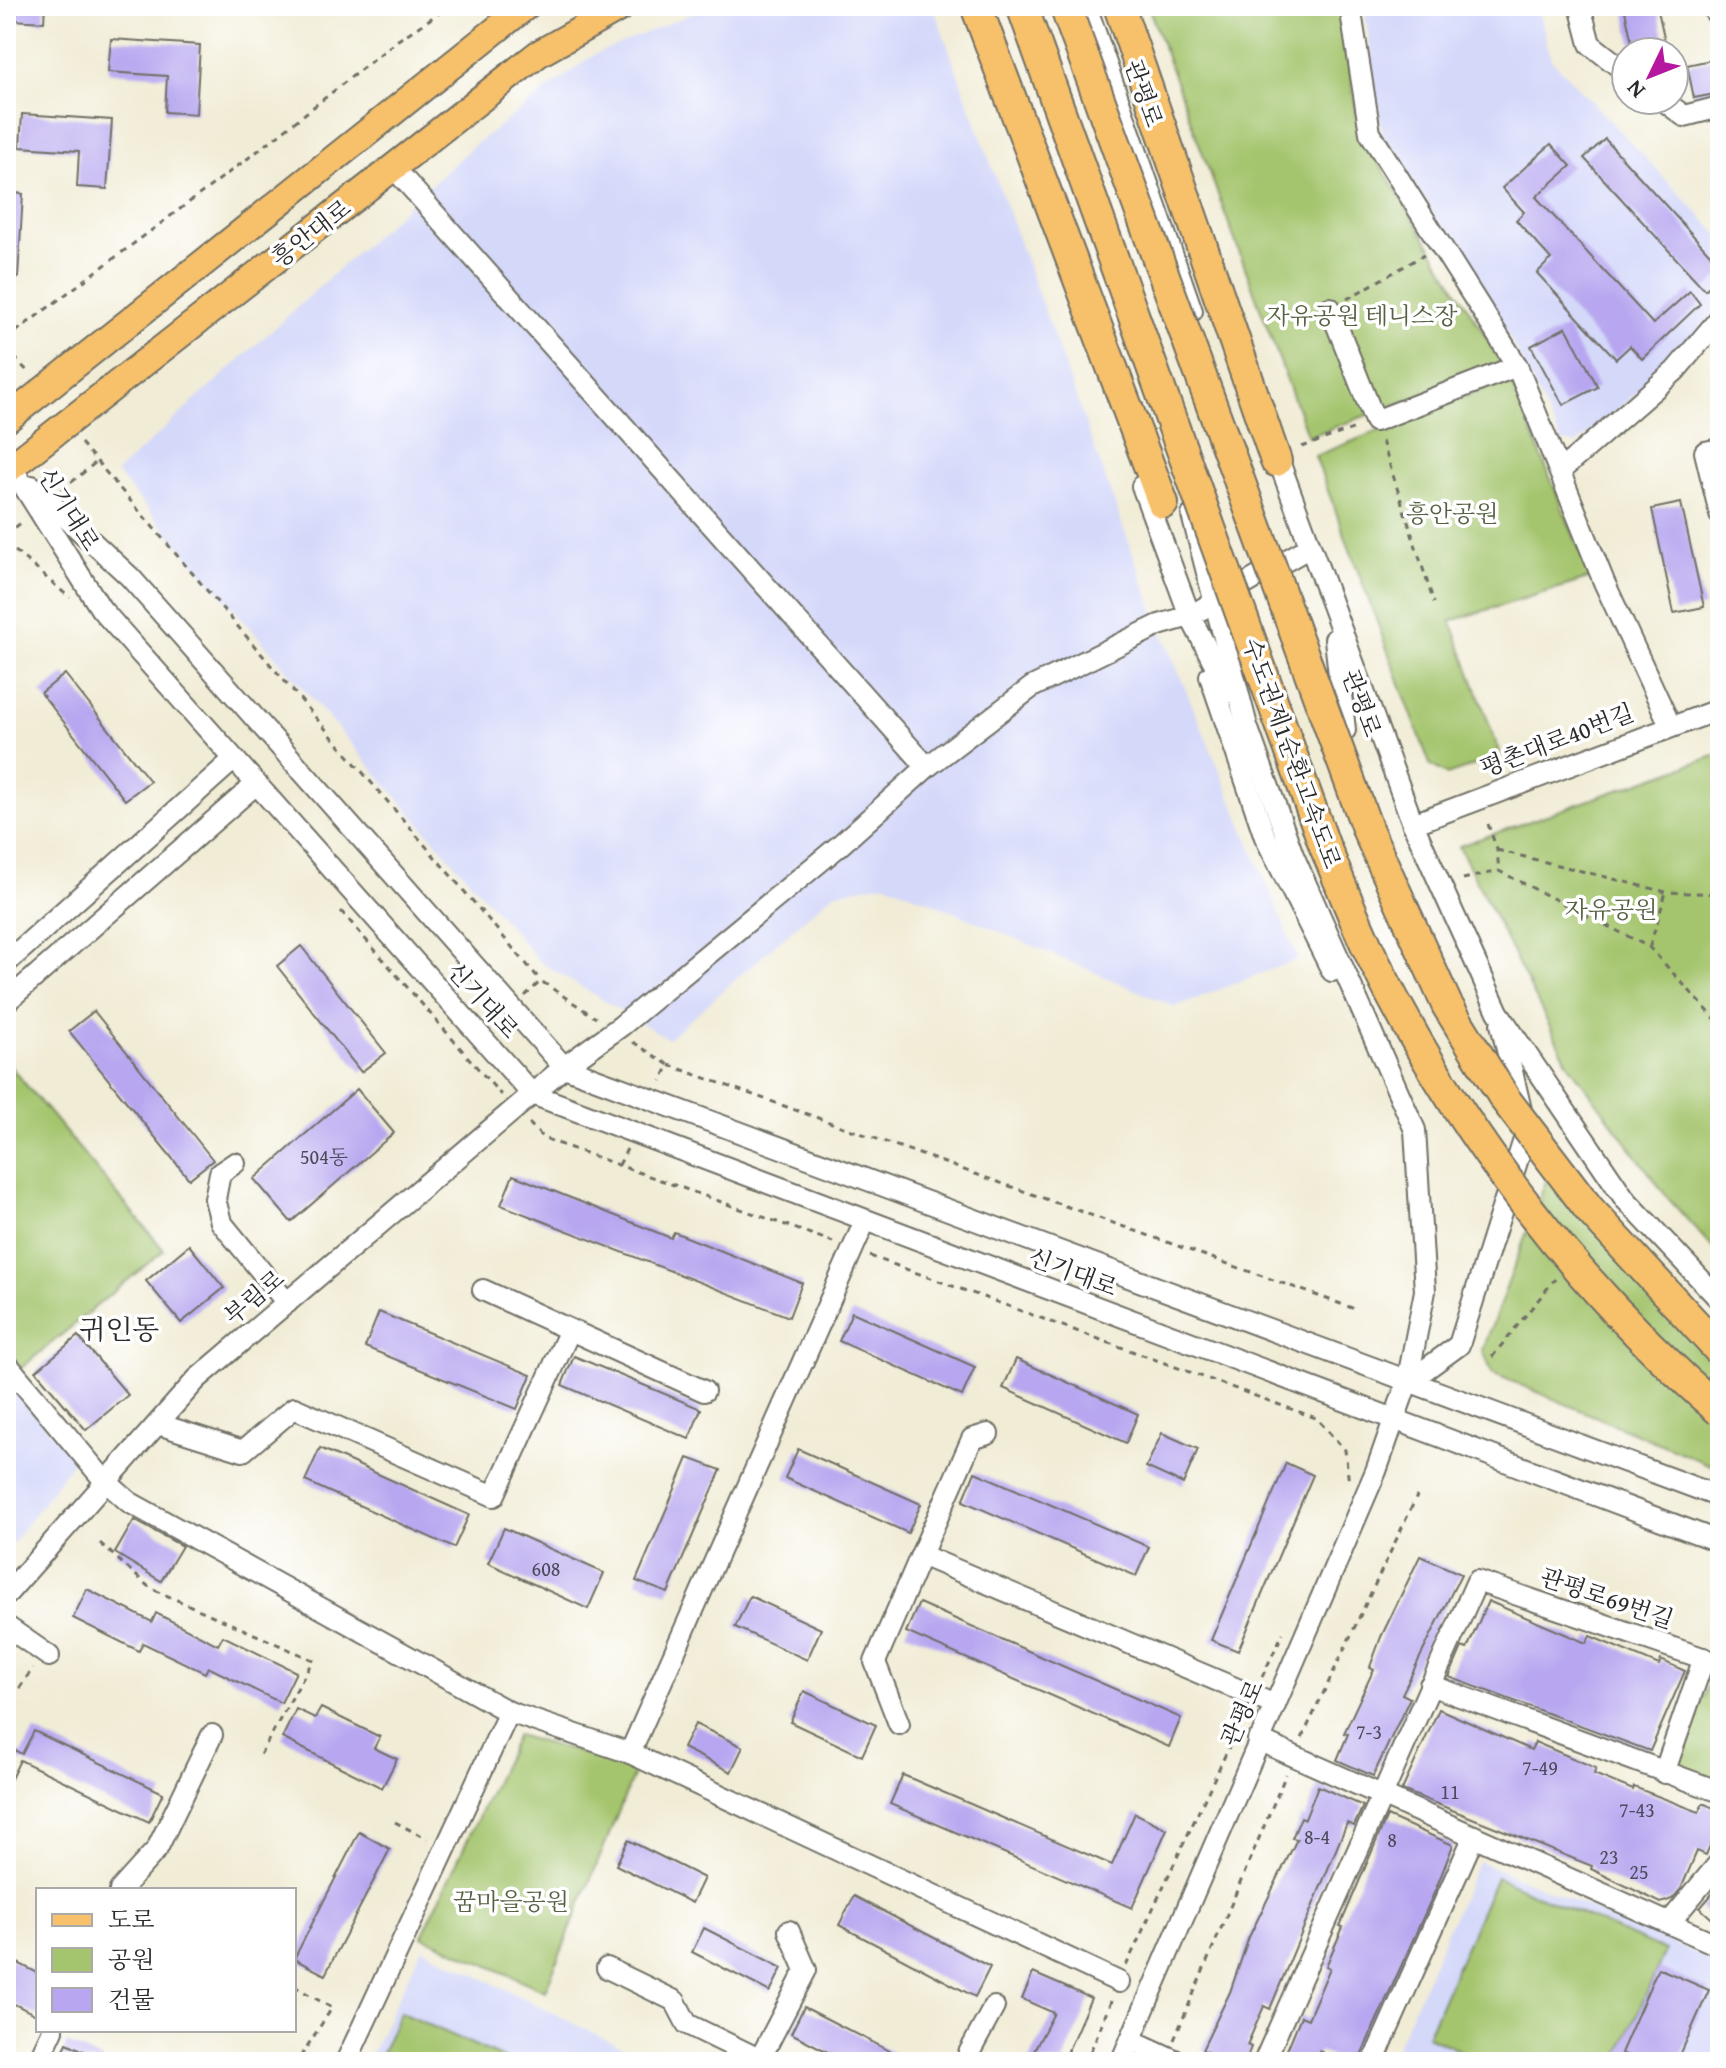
<svg xmlns="http://www.w3.org/2000/svg" width="1726" height="2068" font-family="'Gentium Book Plus','Noto Serif KR',serif">
<style>
.built{fill:#d4d8f9}
.green{fill:#a4c56d;stroke:#68784c;stroke-width:2}
.building{fill:#b8a7f0}
.lines{fill:none;stroke-linecap:round;stroke-linejoin:round}
.minor-casing{stroke:#706f66;stroke-width:24}
.major-casing{stroke:#706f66;stroke-width:30}
.highway-casing{stroke:#706f66;stroke-width:34}
.path{stroke:#706f66;stroke-width:3;stroke-dasharray:6 6;stroke-linecap:butt}
.minor{stroke:#fff;stroke-width:20}
.major{stroke:#f7c06b;stroke-width:26}
.highway{stroke:#f7c06b;stroke-width:30}
.highway-bridge-casing{stroke:#706f66;stroke-width:34;stroke-linecap:butt}
.highway-bridge{stroke:#f7c06b;stroke-width:30}
.labels{text-anchor:middle;dominant-baseline:central;stroke-width:7;stroke-linejoin:round;paint-order:stroke}
.number-label{font-size:20px;fill:#4e4a5c}
.street-label{font-size:24px;fill:#2b2b2b;stroke:#fff}
.park-label{font-size:24px;fill:#556142;stroke:#fff}
.quarter-label{font-size:28px;fill:#2b2b2b;stroke:#fff}
</style>
<rect width="100%" height="100%" fill="#fff"/>
<filter id="ink" filterUnits="userSpaceOnUse"><feTurbulence type="fractalNoise" baseFrequency=".0125" numOctaves="2"/><feDisplacementMap in="SourceGraphic" scale="16" xChannelSelector="R" yChannelSelector="G"/><feConvolveMatrix kernelMatrix="1 2 1 2 8 2 1 2 1" color-interpolation-filters="sRGB"/></filter>
<filter id="wash" filterUnits="userSpaceOnUse"><feTurbulence type="fractalNoise" baseFrequency=".006" numOctaves="4" result="noise"/><feDisplacementMap in="SourceGraphic" scale="32" xChannelSelector="R" yChannelSelector="G"/><feGaussianBlur stdDeviation="1.8" result="paint"/><feColorMatrix in="noise" values="0 0 0 0 0 0 0 0 0 0 0 0 0 0 0 0 0 1.4 0 .05"/><feComposite in="paint" operator="in"/></filter>
<g filter="url(#wash)">
<rect width="100%" height="100%" fill="#f1ecd5"/>
<g class="built">
<polygon points="710,6 929,6 937,16 1159,625 1298,959 1175,1007 886,883 834,893 668,1039 541,963 116,473 474,145 593,55"/>
<polygon points="1364,6 1538,6 1551,59 1720,236 1720,306 1669,366 1576,444 1562,442 1509,337 1382,134"/>
<polygon points="6,1379 74,1460 6,1552"/>
<polygon points="1478,1861 1720,1963 1720,2062 1390,2062"/>
<polygon points="422,1948 652,2062 367,2062"/>
</g>
<g class="green">
<polygon points="1148,6 1339,6 1360,132 1503,365 1308,437"/>
<polygon points="1510,379 1591,578 1451,621 1501,756 1447,775 1430,764 1315,456"/>
<polygon points="1720,754 1720,1256 1667,1197 1568,1063 1459,846"/>
<polygon points="6,1061 164,1250 20,1369 6,1352"/>
<polygon points="1552,1165 1720,1358 1720,1469 1492,1373 1483,1350"/>
<polygon points="1712,1672 1720,1675 1720,1785 1678,1770"/>
<polygon points="517,1735 636,1769 545,1991 422,1936"/>
<polygon points="1496,1877 1665,1951 1616,2062 1485,2062 1427,2036"/>
<polygon points="400,2012 512,2062 378,2062"/>
</g>
<g id="blocks">
<g class="building">
<polygon points="14,6 45,6 44,22 13,20"/>
<polygon points="1624,6 1657,6 1666,46 1634,52"/>
<polygon points="111,39 200,45 196,114 165,112 167,76 108,72"/>
<polygon points="1720,58 1720,93 1694,98 1687,65"/>
<polygon points="22,114 112,120 107,189 77,187 79,151 20,147"/>
<polygon points="1605,139 1720,265 1720,276 1705,290 1584,158"/>
<polygon points="1551,144 1571,166 1536,197 1653,324 1690,291 1700,304 1642,359 1630,346 1616,359 1537,273 1551,259 1516,220 1524,212 1502,188"/>
<polygon points="6,192 23,194 18,278 6,278"/>
<polygon points="1566,327 1598,387 1563,405 1531,346"/>
<polygon points="1681,503 1704,607 1674,613 1652,509"/>
<polygon points="65,674 150,781 125,800 41,693"/>
<polygon points="301,946 386,1053 361,1072 277,966"/>
<polygon points="94,1011 213,1160 189,1179 69,1031"/>
<polygon points="357,1089 394,1133 291,1222 254,1179"/>
<polygon points="513,1175 671,1238 674,1232 802,1283 789,1317 501,1205"/>
<polygon points="189,1245 224,1288 181,1323 146,1281"/>
<polygon points="379,1312 531,1375 517,1409 365,1347"/>
<polygon points="852,1312 975,1367 962,1396 839,1341"/>
<polygon points="78,1336 128,1395 86,1430 36,1371"/>
<polygon points="574,1356 701,1409 689,1439 562,1385"/>
<polygon points="1016,1359 1138,1414 1126,1443 1003,1388"/>
<polygon points="1162,1433 1198,1449 1183,1484 1146,1467"/>
<polygon points="320,1448 469,1515 454,1548 305,1481"/>
<polygon points="798,1449 921,1504 908,1533 785,1478"/>
<polygon points="688,1458 721,1470 668,1593 636,1581"/>
<polygon points="1286,1463 1313,1475 1238,1651 1211,1640"/>
<polygon points="975,1472 1149,1547 1136,1576 963,1501"/>
<polygon points="134,1520 182,1546 161,1581 115,1553"/>
<polygon points="504,1528 604,1573 588,1609 488,1563"/>
<polygon points="1420,1556 1461,1574 1402,1694 1410,1698 1373,1776 1337,1760 1348,1734 1344,1733 1374,1669 1370,1667 1381,1637"/>
<polygon points="87,1589 152,1622 156,1613 218,1645 223,1636 296,1672 281,1703 208,1667 205,1673 143,1643 139,1651 73,1618"/>
<polygon points="750,1596 821,1629 807,1660 735,1627"/>
<polygon points="1488,1601 1586,1643 1590,1636 1659,1665 1661,1660 1685,1671 1650,1751 1449,1677 1462,1647 1467,1649"/>
<polygon points="919,1603 1181,1718 1169,1747 906,1632"/>
<polygon points="804,1691 876,1725 862,1756 790,1722"/>
<polygon points="321,1708 380,1737 374,1748 397,1759 382,1788 282,1738 296,1709 315,1718"/>
<polygon points="1439,1709 1531,1750 1535,1742 1596,1768 1594,1774 1633,1790 1634,1787 1699,1812 1703,1803 1720,1811 1720,1822 1706,1855 1697,1851 1681,1889 1672,1899 1661,1903 1591,1869 1592,1866 1402,1790"/>
<polygon points="695,1724 743,1747 731,1772 683,1748"/>
<polygon points="34,1731 163,1793 149,1822 20,1760 6,1789 6,1746 22,1754"/>
<polygon points="903,1775 1112,1865 1135,1813 1167,1829 1132,1908 890,1804"/>
<polygon points="1318,1786 1363,1806 1354,1826 1347,1823 1270,2009 1264,2006 1247,2045 1251,2047 1245,2062 1229,2062 1202,2050 1230,1992 1249,1937 1297,1839 1292,1838 1301,1817 1305,1819"/>
<polygon points="1387,1816 1453,1845 1435,1891 1358,2062 1344,2062 1319,2051 1314,2062 1282,2062 1301,2016 1308,2019 1330,1968 1326,1966 1343,1927 1340,1926"/>
<polygon points="359,1832 390,1849 325,1975 294,1959"/>
<polygon points="628,1840 704,1878 692,1903 616,1865"/>
<polygon points="1720,1885 1720,1926 1700,1908"/>
<polygon points="854,1896 990,1967 975,1997 839,1925"/>
<polygon points="704,1928 782,1968 770,1992 692,1952"/>
<polygon points="6,1957 38,1973 38,2016 6,2000"/>
<polygon points="1658,1968 1709,1990 1677,2062 1643,2062 1621,2053"/>
<polygon points="1033,1973 1091,1998 1063,2062 1028,2062 1054,2013 1022,1999"/>
<polygon points="804,2007 911,2062 847,2062 791,2033"/>
<polygon points="67,2043 106,2062 58,2062"/>
</g>
</g>
</g>
<g filter="url(#ink)">
<use href="#blocks" fill-opacity="0" stroke="#706f66" stroke-width="2"/>
<g class="lines">
<defs>
<g id="minor">
<polyline points="1086,6 1192,311"/>
<polyline points="1350,6 1370,133 1517,366 1604,582 1670,725"/>
<polyline points="1580,6 1590,44 1626,72"/>
<polyline points="1713,6 1715,12 1720,10"/>
<polyline points="1663,100 1684,116 1720,107"/>
<polyline points="394,168 927,767"/>
<polyline points="1330,308 1375,421 1517,366"/>
<polyline points="1274,448 1413,824 1498,1012 1625,1199 1720,1300"/>
<polyline points="1720,449 1705,452 1720,514"/>
<polyline points="6,458 101,609 532,1094 1720,1542"/>
<polyline points="1560,471 1675,371 1720,318"/>
<polyline points="32,486 130,577 564,1067 1720,1497"/>
<polyline points="1142,486 1190,616 1229,692"/>
<polyline points="1335,639 1345,730"/>
<polyline points="1210,676 1265,837 1332,971"/>
<polyline points="1413,824 1720,709"/>
<polyline points="6,963 233,760"/>
<polyline points="6,1002 255,785"/>
<polyline points="1501,1024 1522,1114"/>
<polyline points="235,1163 220,1173 215,1199 221,1222 287,1303"/>
<polyline points="483,1290 704,1391"/>
<polyline points="6,1363 104,1480 129,1502 509,1712 630,1753 1119,1982"/>
<polyline points="1407,1383 1459,1345 1526,1133 1521,1122"/>
<polyline points="158,1424 243,1451 294,1408 494,1496 570,1330"/>
<polyline points="921,1555 972,1439 988,1434"/>
<polyline points="6,1595 197,1379 564,1067 621,1026 840,845 927,767 1032,687 1159,625 1190,616 1308,548"/>
<polyline points="6,1626 49,1656"/>
<polyline points="1430,1685 1720,1792"/>
<polyline points="899,1724 875,1662 921,1555 1275,1705"/>
<polyline points="1258,1740 1720,1946"/>
<polyline points="630,1753 865,1221"/>
<polyline points="1664,1773 1704,1658"/>
<polyline points="120,1890 157,1849 212,1735"/>
<polyline points="1669,1923 1720,1862"/>
<polyline points="607,1968 675,2001 687,2024 765,2062"/>
<polyline points="1131,2040 1179,2062"/>
<polyline points="760,2059 806,1970 789,1931"/>
<polyline points="38,2062 53,2030"/>
<polyline points="346,2062 509,1712"/>
<polyline points="973,2062 969,2053 994,2007"/>
<polyline points="1121,2062 1376,1471 1407,1383 1425,1291 1415,1130 1293,855 1247,726 1192,515"/>
<polyline points="1264,2062 1477,1581 1720,1664"/>
<polyline points="1373,2062 1474,1836"/>
</g>
<g id="major">
<polyline points="6,420 526,6"/>
<polyline points="6,471 538,54 623,6"/>
</g>
<g id="highway">
<polyline points="976,6 1163,503"/>
<polyline points="1119,6 1276,461"/>
</g>
</defs>
<use href="#minor" class="minor-casing"/>
<use href="#major" class="major-casing"/>
<use href="#highway" class="highway-casing"/>
<g class="path">
<polyline points="1347,299 1424,255"/>
<polyline points="6,339 263,147 398,40 450,6"/>
<polyline points="6,348 29,373"/>
<polyline points="1382,441 1434,603"/>
<polyline points="81,443 541,981"/>
<polyline points="1302,447 1358,427"/>
<polyline points="62,490 95,463"/>
<polyline points="6,535 22,522"/>
<polyline points="6,543 70,598"/>
<polyline points="1488,824 1497,850 1499,871"/>
<polyline points="1497,850 1666,892 1720,894"/>
<polyline points="1463,879 1499,871 1649,947 1720,1024"/>
<polyline points="341,911 501,1095"/>
<polyline points="1650,946 1666,892"/>
<polyline points="525,996 541,981 596,1018"/>
<polyline points="633,1042 669,1065 661,1081"/>
<polyline points="669,1065 1355,1309"/>
<polyline points="529,1123 543,1138 833,1242"/>
<polyline points="619,1165 627,1149"/>
<polyline points="870,1256 1316,1418 1345,1450 1349,1484"/>
<polyline points="1492,1357 1555,1279"/>
<polyline points="100,1543 150,1588 313,1660 259,1757"/>
<polyline points="1262,1677 1283,1633"/>
<polyline points="6,1708 33,1668"/>
<polyline points="1302,1738 1417,1496"/>
<polyline points="395,1822 427,1839"/>
<polyline points="1126,1966 1245,1713"/>
<polyline points="294,1986 332,2008 297,2062"/>
<polyline points="1174,2040 1286,1774"/>
<polyline points="1086,2062 1112,1999"/>
</g>
<use href="#minor" class="minor"/>
<use href="#major" class="major"/>
<use href="#highway" class="highway"/>
<defs>
<g id="highway-bridge">
<path d="M 1022,6 L 1325,847 C 1341,884 1355,923 1373,959 C 1457,1130 1577,1287 1720,1411"/>
<polyline points="1065,6 1368,831 1447,1005 1505,1099 1589,1209 1720,1351"/>
</g>
</defs>
<use href="#highway-bridge" class="highway-bridge-casing"/>
<use href="#highway-bridge" class="highway-bridge"/>
</g>
</g>
<g class="labels">
<g class="number-label">
<text x="324" y="1156">504동</text>
<text x="546" y="1568">608</text>
<text x="1369" y="1731">7-3</text>
<text x="1540" y="1767">7-49</text>
<text x="1450" y="1791">11</text>
<text x="1637" y="1809">7-43</text>
<text x="1317" y="1836">8-4</text>
<text x="1392" y="1839">8</text>
<text x="1609" y="1856">23</text>
<text x="1639" y="1871">25</text>
</g>
<g class="street-label">
<text transform="translate(1144 93) rotate(71)">관평로</text>
<text transform="translate(311 233) rotate(-38)">흥안대로</text>
<text transform="translate(69 509) rotate(58)">신기대로</text>
<text transform="translate(1362 703) rotate(70)">관평로</text>
<text transform="translate(1557 740) rotate(-21)">평촌대로40번길</text>
<text transform="translate(1292 753) rotate(70)">수도권제1순환고속도로</text>
<text transform="translate(483 1000) rotate(48)">신기대로</text>
<text transform="translate(1073 1272) rotate(21)">신기대로</text>
<text transform="translate(254 1297) rotate(-40)">부림로</text>
<text transform="translate(1607 1598) rotate(19)">관평로69번길</text>
<text transform="translate(1242 1713) rotate(-66)">관평로</text>
</g>
<g class="park-label">
<text x="1362" y="315">자유공원 테니스장</text>
<text x="1452" y="513">흥안공원</text>
<text x="1611" y="909">자유공원</text>
<text x="511" y="1901">꿈마을공원</text>
</g>
<g class="quarter-label">
<text x="119" y="1328">귀인동</text>
</g>
</g>
<rect width="1726" height="2068" fill="none" stroke="#fff" stroke-width="32"/>
<rect x="36" y="1888" width="260" height="144" fill="#ffffff" stroke="#aaaaaa" stroke-width="2"/>
<rect x="52" y="1914" width="40" height="12" fill="#f7c06b" stroke="#aaaaaa" stroke-width="2"/>
<text x="108" y="1928" font-size="24" fill="#2b2b2b">도로</text>
<rect x="52" y="1948" width="40" height="24" fill="#a4c56d" stroke="#aaaaaa" stroke-width="2"/>
<text x="108" y="1968" font-size="24" fill="#2b2b2b">공원</text>
<rect x="52" y="1988" width="40" height="24" fill="#b8a7f0" stroke="#aaaaaa" stroke-width="2"/>
<text x="108" y="2008" font-size="24" fill="#2b2b2b">건물</text>
<g transform="translate(1650 76) rotate(227)"><circle r="38" fill="#ffffff" stroke="#aaaaaa" stroke-width="2"/>
<path d="M0-6L14 30L0 20L-14 30Z" fill="#b5179e"/>
<text y="-12" font-size="22" font-weight="bold" text-anchor="middle" fill="#2b2b2b">N</text>
</g>
</svg>
